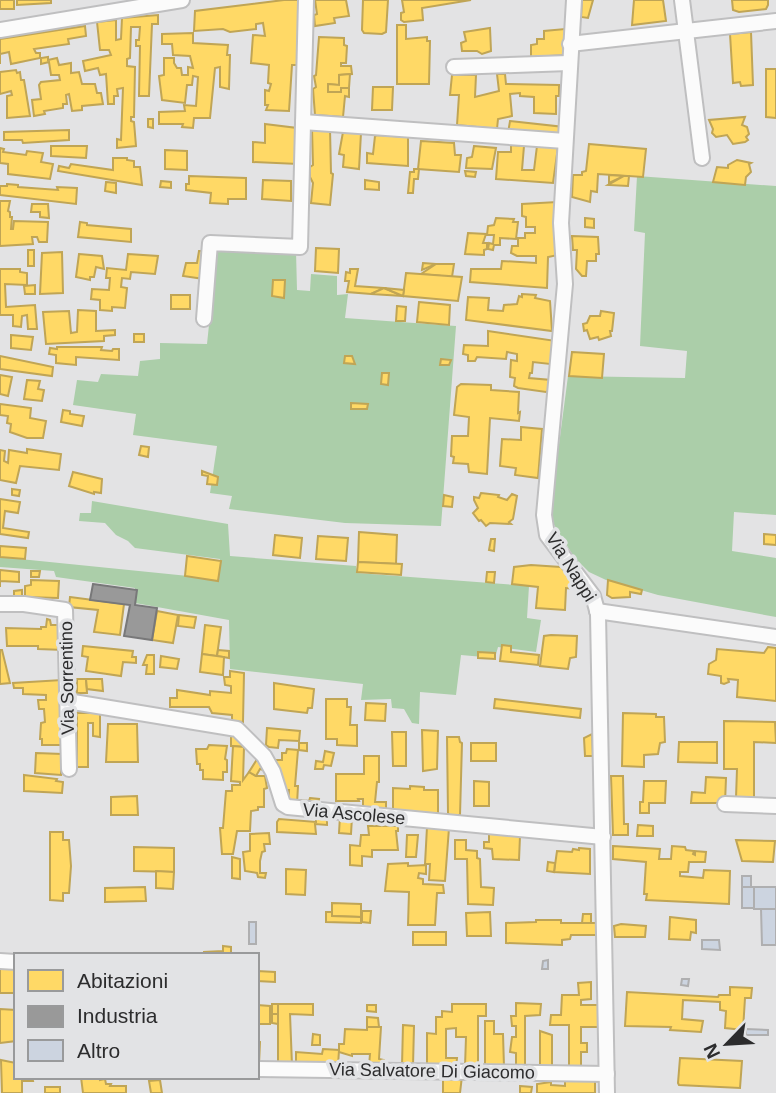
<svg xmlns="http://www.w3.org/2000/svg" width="776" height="1093" font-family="Arial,sans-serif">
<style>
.forest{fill:#abcea9}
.homes{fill:#ffd966;stroke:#c0a555;stroke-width:2}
.industry{fill:#999;stroke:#787879;stroke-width:2}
.building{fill:#ccd4e0;stroke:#afafb0;stroke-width:2}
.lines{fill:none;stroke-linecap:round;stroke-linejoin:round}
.minor-casing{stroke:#bfbfc0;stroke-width:18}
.minor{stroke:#fbfbfb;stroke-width:14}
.labels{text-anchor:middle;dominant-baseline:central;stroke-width:7;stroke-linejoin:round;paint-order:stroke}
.street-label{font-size:18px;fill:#2c2c2d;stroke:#e2e3e5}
</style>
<rect width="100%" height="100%" fill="#e3e3e4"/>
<g class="forest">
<polygon points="637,176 776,186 776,515 734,512 732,551 776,558 776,617 658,595 606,580 589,572 574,557 553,523 552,498 568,376 685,378 687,351 640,346 645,233 634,231"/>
<polygon points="217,248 296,251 297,290 310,291 311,274 337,276 337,295 348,294 345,318 456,326 441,526 345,523 229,509 232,496 210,493 217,446 133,435 136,414 73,405 77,380 98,382 101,374 138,376 140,361 160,359 160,343 207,344"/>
<polygon points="92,501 228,524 230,556 356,566 357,573 529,586 527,618 541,620 536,652 498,647 495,658 461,655 456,695 420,692 419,724 412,723 404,709 392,708 391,699 361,700 363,684 230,669 229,620 135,603 135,588 56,577 54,571 0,567 0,557 218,579 220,559 135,548 128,541 116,535 105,523 79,521 80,513 91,513"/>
</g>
<g class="homes">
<rect x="0" y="0" width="14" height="9"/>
<polygon points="17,0 51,0 51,3 17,5"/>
<polygon points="284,0 300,0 300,65 292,65 289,111 266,110 268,105 265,105 265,90 269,91 271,84 268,83 269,65 251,63 253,35 265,36 263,23 256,24 256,29 230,32 223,29 194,31 195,11"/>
<polygon points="315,0 346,0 349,16 334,18 335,23 315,26 314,15 317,14"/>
<polygon points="363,0 388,0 386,32 382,34 364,33 362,30"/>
<polygon points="402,0 471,0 422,8 423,20 404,22 401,20 401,13 404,12"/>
<polygon points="582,0 593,0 588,18 581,17"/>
<polygon points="634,0 663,0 666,21 632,25"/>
<polygon points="732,0 768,0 768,5 766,9 739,12 733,10"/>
<polygon points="158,15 158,24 152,24 149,96 139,96 140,46 136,46 136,40 139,40 140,27 131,27 130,58 127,59 127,66 135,67 134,117 131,117 131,121 134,122 136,146 117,148 117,139 121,140 123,88 117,89 118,96 114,96 114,104 108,104 106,74 100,75 98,68 85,71 83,61 111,55 109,50 100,50 97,22 116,20 116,40 121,39 122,18"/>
<polygon points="397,25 406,25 406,39 427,37 427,41 430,41 429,84 397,84"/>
<polygon points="85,26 86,36 68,39 69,44 34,49 36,53 40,53 40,58 11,64 9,52 0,54 0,64 0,39"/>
<polygon points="490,28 491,51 482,54 477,51 462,51 461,43 466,41 464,32"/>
<polygon points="565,29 567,55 531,57 531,45 537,44 537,39 544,39 544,31"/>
<polygon points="751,32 753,85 741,86 740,82 733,83 730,34"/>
<polygon points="193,33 193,43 228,45 227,55 230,55 229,89 220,87 220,67 215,68 210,118 194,118 193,128 182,127 183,124 159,124 159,112 185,111 184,105 196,106 198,77 193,76 192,85 187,85 185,103 162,100 159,76 164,75 164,58 174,58 174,63 177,68 181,68 182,75 188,75 188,67 193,68 190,56 173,55 172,44 162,44 162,34"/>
<polygon points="319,37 344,38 344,45 347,46 346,63 341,63 341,66 351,66 352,74 339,75 339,85 328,84 328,92 341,92 341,88 349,88 349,97 345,96 343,117 315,115 313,89 316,87 314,76 316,75"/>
<polygon points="48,57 48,60 57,58 59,65 71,63 71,73 79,72 82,84 95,84 97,93 101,93 103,104 82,106 82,110 72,111 69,94 66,95 67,104 63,104 63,108 44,111 45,114 34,116 32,100 41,99 39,85 41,82 60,80 59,75 51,75 49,62 41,64 41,58"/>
<polygon points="766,69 776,69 776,118 766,117"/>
<polygon points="16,70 17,73 20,72 21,80 24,80 30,116 7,118 7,96 12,95 11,91 0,94 0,72"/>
<polygon points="350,74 349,88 341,88 341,92 328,92 328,84 339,85 339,75"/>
<polygon points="497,74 505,74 506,84 559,85 559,96 556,96 556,114 534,113 534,97 520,96 520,93 510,94 512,116 498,119 497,129 457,125 459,95 450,95 452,75 476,75 475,97 499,91"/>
<polygon points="373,87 393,87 392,110 372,110"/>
<polygon points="745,117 742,125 747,127 749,134 746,137 748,140 745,142 733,144 727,135 716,137 712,133 713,129 709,120"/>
<polygon points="148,119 153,119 153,128 148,127"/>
<polygon points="510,121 564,127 563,137 508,133"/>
<polygon points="265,124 297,128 298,164 253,162 253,142 265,143"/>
<polygon points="312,129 330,129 331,173 333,174 330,205 311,203 313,183 310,177 310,167 313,165"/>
<polygon points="69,130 69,140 23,143 22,140 4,140 4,132"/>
<polygon points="343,132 361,133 359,169 343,167 344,155 339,154"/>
<polygon points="377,135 408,137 408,166 367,163 367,153 373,154 375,136"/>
<polygon points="421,141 454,143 455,155 461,155 459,172 418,169"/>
<polygon points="589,144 646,149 643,177 598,174 597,192 591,191 590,202 572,197 573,175 582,175 582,172 586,171"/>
<polygon points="511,145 524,146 522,170 534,170 537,146 558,147 553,183 496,179 498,152 511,152"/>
<polygon points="51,146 87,146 86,158 51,156"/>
<polygon points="474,146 496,148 492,169 466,168 467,158 472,157"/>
<polygon points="0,148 4,149 3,152 26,155 27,151 43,153 41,162 53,164 50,179 8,174 8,164 0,163"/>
<polygon points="165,150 187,151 187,170 165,169"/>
<polygon points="113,158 127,158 127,160 134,161 134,167 140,167 142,185 58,171 59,166 69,168 71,164 113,170"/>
<polygon points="737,160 751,163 749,164 751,172 746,177 745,185 713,182 717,167 728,168 728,165"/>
<polygon points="414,169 419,169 418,179 414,179 413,193 408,193 410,172 414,172"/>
<polygon points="465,171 476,172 475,177 466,176"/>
<polygon points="609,175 624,176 609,183"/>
<polygon points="189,176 246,178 246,199 228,199 228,204 210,203 211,193 186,190 186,184 189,184"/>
<polygon points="624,176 629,176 628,186 608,185"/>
<polygon points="263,180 291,181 291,201 262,199"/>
<polygon points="365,180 379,182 379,190 365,189"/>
<polygon points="161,181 171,182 171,188 160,187"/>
<polygon points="106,182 116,183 116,193 105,191"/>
<polygon points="7,184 18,185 18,187 58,190 57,187 77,188 76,204 0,195 0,186 7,186"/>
<polygon points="0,201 10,201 8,211 10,212 10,217 12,217 11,229 13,229 14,221 48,222 47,242 39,242 37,237 32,237 33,244 0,246"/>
<polygon points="557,202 558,255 548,257 547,288 470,282 471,269 501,269 502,261 536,263 536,256 517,256 511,253 512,246 518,246 518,238 525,238 525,233 535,233 535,227 526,227 526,217 522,216 522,204"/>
<polygon points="32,204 48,204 49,218 40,217 40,212 31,212"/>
<polygon points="496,218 514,219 513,222 518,222 516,239 500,238 500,245 494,245 493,250 488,249 489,243 493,244 494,235 487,235 488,226 494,225"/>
<polygon points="585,218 594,219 594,228 585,227"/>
<polygon points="80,222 87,223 87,225 131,229 131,242 78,237"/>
<polygon points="468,233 486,234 483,243 487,243 487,249 484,250 484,255 465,254"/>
<polygon points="572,236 598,237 599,254 596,254 596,261 587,261 586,276 582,276 576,269 577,250 573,250"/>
<polygon points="316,248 339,249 338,273 315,271"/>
<rect x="28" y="250" width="6" height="16"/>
<polygon points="199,251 207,251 204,279 183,276 186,263 197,263"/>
<polygon points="62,252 63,293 40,294 42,253"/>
<polygon points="79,254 102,256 104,269 96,267 94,277 90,277 90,280 76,277"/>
<polygon points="128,254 158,256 155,274 131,272 130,279 122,278 121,287 127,288 125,308 112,307 112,311 100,310 100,300 91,299 92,289 109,290 110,278 106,278 107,268 126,270"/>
<polygon points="423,263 436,264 422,270"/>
<polygon points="436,264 454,264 452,277 421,274"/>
<polygon points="0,269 20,269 20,272 27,273 27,285 5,284 6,307 35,305 37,329 28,329 27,315 22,316 21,327 13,326 13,315 0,315"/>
<polygon points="350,269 358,269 355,286 384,288 371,294 347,292 349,281 345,281 346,272 350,273"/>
<polygon points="406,273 462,277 458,301 403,296"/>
<polygon points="273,280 285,280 284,298 272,296"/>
<polygon points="35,285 35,294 25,294 24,286"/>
<polygon points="384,288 403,296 371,294"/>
<polygon points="384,288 404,290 403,296"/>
<polygon points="522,294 536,295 535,298 550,301 552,331 466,320 468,297 489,298 488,310 503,311 504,305 517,304 519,296 522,297"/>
<rect x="171" y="295" width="19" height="14"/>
<polygon points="419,302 450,305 449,325 417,322"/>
<polygon points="397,306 406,307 405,321 396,321"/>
<polygon points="78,310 96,311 96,331 115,330 115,335 104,336 104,341 46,344 43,312 69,311 71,333 77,332"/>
<polygon points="601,311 614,313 612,331 610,331 611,336 599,340 598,337 590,339 587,330 584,331 583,324 587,323 590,316 600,316"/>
<polygon points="488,331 556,341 550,364 533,362 532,373 530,373 529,378 551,380 549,390 546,392 518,388 514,386 515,378 510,377 511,360 517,361 517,354 507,352 506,359 477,357 475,361 468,361 468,355 463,354 464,345 488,346"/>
<rect x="134" y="334" width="10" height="8"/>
<polygon points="11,335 33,337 31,350 11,348"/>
<polygon points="57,347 102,347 101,350 112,351 113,349 119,349 119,360 76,357 76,365 56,363 56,355 49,354 50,348 57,349"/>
<polygon points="572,352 604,354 602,378 569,376"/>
<polygon points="0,356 53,367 52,376 0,369"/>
<polygon points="345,356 352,356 355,364 344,363"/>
<polygon points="441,359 451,360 449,365 440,365"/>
<polygon points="382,373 389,373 388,385 381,384"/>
<polygon points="0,375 12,377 8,396 0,394"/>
<polygon points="27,380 40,381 38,389 44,390 42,401 24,399"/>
<polygon points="461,384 491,385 491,390 519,392 518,413 520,412 519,421 490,418 487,474 469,472 468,464 453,463 454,457 451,456 452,436 468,436 469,417 454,415 457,387"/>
<polygon points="351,403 368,404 367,409 351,409"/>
<polygon points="0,404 31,408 30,418 46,421 43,438 27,438 10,432 11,424 7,423 8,416 0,415"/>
<polygon points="63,410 70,411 70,414 84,416 82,426 61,422"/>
<polygon points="521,427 542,429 538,478 515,475 516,468 500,466 502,439 521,440"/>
<polygon points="141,446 149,447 148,457 139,455"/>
<polygon points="27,449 61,454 59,470 20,466 16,483 0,480 0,450 5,451 4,461 8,463 9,450 27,453"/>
<polygon points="202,471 218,477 217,485 207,484 208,476 202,475"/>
<polygon points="73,472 102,479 101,493 94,492 94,494 69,486"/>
<polygon points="12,489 20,490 19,496 12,495"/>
<polygon points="481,493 499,495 498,497 507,500 512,494 517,496 513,519 509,522 511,524 490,523 486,526 481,520 479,521 473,513 478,508 474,500 474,497 479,498"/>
<polygon points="444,495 453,497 452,507 443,506"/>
<polygon points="0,499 20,502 18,513 5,511 3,528 29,532 28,538 0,534"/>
<polygon points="359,532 397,535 396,564 358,562"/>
<polygon points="764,534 776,535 776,545 764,544"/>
<polygon points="275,535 302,538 300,558 273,555"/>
<polygon points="318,536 348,538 346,561 316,559"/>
<polygon points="491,539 495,539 494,551 489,550"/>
<polygon points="0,546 26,548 25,559 0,557"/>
<polygon points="187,556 221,561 218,581 185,576"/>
<polygon points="358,562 402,564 401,575 357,572"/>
<polygon points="531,565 561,567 583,590 566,588 565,610 536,608 538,587 512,584 514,567"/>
<polygon points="0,570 19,572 19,582 0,581 0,587"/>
<polygon points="31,571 40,571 39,577 31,577"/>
<polygon points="487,572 495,572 494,583 486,582"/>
<polygon points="31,580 59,581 58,598 25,597 25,586 31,585"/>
<polygon points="608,580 642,590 641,594 630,592 630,597 612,598 607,595"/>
<polygon points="22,590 22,599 14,599 14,591"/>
<polygon points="70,597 124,604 120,635 94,632 98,610 69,607"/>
<polygon points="157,611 178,615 173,643 152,640"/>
<polygon points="179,615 196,617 194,628 178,626"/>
<polygon points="47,619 50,620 51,625 62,625 64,650 38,649 38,646 7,646 6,628 41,629 41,627 46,627"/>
<polygon points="205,625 221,627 217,656 202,654"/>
<polygon points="551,635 577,636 576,657 570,658 568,669 540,666 544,636"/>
<polygon points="502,645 511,646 511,652 539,655 538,665 500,661"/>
<polygon points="83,646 133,651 132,657 136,657 136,663 123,662 121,676 86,671 88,657 82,656"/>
<polygon points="768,647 776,648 776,701 737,697 738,680 728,679 729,682 724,684 721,683 721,676 708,674 709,664 716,660 717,649 764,653"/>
<polygon points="0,650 2,650 10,683 0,684"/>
<polygon points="218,650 229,651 229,658 217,656"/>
<polygon points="478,652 495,653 495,659 478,658"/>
<polygon points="202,654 224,657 223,675 200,672"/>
<polygon points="147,655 154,655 154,674 146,674 147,665 143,665"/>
<polygon points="161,656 179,659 177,669 160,667"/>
<polygon points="230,671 244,673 243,722 232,721 232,715 212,713 209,707 170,707 170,698 177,698 177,690 210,695 210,691 231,693 231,686 225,685 224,677 230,677"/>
<polygon points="77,679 86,679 87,693 77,693"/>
<polygon points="86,679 102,679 103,691 87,689"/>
<polygon points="62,680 62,745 42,745 42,739 40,739 41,723 45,722 44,709 39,709 38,700 46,700 46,695 23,694 23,688 14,688 13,683"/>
<polygon points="274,683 314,689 312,708 308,708 307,713 274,709"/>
<polygon points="326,699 347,699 347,707 351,707 350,725 357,725 357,746 337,745 337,739 326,739"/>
<polygon points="495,699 581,709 580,718 494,708"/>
<polygon points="366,703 386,704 385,721 365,720"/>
<polygon points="77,713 100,713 100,737 93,736 93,723 88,723 88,767 77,767"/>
<polygon points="623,713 656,714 656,717 664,717 665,742 660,743 658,754 644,755 644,767 622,766"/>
<polygon points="724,721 775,722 776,743 754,742 754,799 736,798 737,769 724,769"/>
<polygon points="108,724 137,724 138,762 106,762"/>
<polygon points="267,728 300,731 299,741 279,740 278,748 269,747 266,745"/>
<polygon points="422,730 438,731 437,769 423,771"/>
<polygon points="231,732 245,740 244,747 231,746"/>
<polygon points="392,732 406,732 406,766 393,766"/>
<polygon points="592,734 593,756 585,756 584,738"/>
<polygon points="447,737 459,737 460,742 462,743 460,815 449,815 448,813"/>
<polygon points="679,742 717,742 717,763 678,762"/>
<polygon points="299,743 307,743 307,751 299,750"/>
<rect x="471" y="743" width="25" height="18"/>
<polygon points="209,745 227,746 225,759 227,760 227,772 223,772 223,780 203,779 203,770 200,770 200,764 197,764 196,749 207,749"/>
<polygon points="233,746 244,747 243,780 249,772 256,776 265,776 267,788 264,789 264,807 258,807 258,810 251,811 250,831 237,831 233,854 222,854 220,828 223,828 226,791 232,791 232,785 240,785 240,782 231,781"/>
<polygon points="287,749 298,750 295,786 298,786 297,804 288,803 289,790 285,790 285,784 283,783 274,760 282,760 282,753 286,753"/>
<polygon points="325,751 334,753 331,766 324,765 323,769 315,769 316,761 323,762"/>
<polygon points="36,753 62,754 61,775 35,773"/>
<polygon points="259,756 266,768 263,770 260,769 256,776 249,772"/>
<polygon points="364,756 379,756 379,782 377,782 375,802 386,802 386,809 363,811 363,799 358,799 359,801 336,801 336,774 364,774"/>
<polygon points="24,775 57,779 56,781 63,782 62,793 24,791"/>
<polygon points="611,776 623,776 624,824 628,824 628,835 613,835"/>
<polygon points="706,777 726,778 725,803 691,803 692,792 705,793"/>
<polygon points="474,781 489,782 489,806 474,806"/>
<polygon points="644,781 666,781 665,803 649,803 649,813 640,813 640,802 643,802"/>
<polygon points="410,786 424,787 424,790 438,790 438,818 393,813 393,788 410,789"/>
<polygon points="137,796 138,815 111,815 111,797"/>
<polygon points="310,798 319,799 318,806 299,804 299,800 309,801"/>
<polygon points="316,813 327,814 327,825 315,824 316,834 277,832 277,822 279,819 316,822"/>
<polygon points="340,816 352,817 351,834 339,833"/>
<polygon points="638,825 653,826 653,836 637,836"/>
<polygon points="368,826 398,826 398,831 396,831 398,850 372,850 372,857 362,856 362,866 350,865 350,845 360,846 361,835 369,835"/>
<polygon points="427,827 449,828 445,881 429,880 430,864 425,864"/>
<polygon points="50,832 63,832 63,840 69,840 71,866 69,893 63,893 63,901 50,900"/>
<polygon points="489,832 520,836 519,860 493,859 492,849 484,848 484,842 489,842"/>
<polygon points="269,833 270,844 264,844 265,851 262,852 260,861 260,873 266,873 265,878 258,877 257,873 245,871 243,852 250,851 250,834"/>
<polygon points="407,835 418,835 416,857 406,857"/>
<polygon points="455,840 466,840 466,850 477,851 477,858 480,859 481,887 494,888 493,905 468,904 467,859 455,859"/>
<polygon points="736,840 775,841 773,862 742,861"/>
<polygon points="613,846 660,849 659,859 671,859 672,846 685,847 686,850 694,851 693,854 695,855 695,851 706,852 705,862 689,862 688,872 680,872 680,876 703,878 704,870 730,871 729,904 646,900 647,894 644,894 646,862 613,859"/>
<polygon points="134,847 174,848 174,872 134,871"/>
<polygon points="579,848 590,849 590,874 554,872 557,851 572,852 573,849 579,850"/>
<polygon points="232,857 240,859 240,879 232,878"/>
<polygon points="548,862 555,863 554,872 547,871"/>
<polygon points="408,863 408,866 426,865 426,874 419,873 418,878 423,879 423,884 443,885 444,893 437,893 435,925 408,925 409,892 385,891 388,864"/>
<polygon points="286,869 306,870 305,895 286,894"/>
<polygon points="156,871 174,872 173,889 156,888"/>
<polygon points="145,887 146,901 105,902 105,888"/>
<polygon points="332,903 361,904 361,917 332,916"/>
<polygon points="362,911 371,911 370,923 362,922"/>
<polygon points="326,912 332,912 332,916 361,917 361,923 326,922"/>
<polygon points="490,912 491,936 467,936 466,913"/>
<polygon points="583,914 591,914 591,923 582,923"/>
<polygon points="670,917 696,920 696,933 691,932 690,940 669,939"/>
<polygon points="536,920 561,920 561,923 600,923 600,935 571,935 570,939 562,940 562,945 506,943 506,923 536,922"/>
<polygon points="621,924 646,926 645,937 615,937 614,926"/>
<rect x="413" y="932" width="33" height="13"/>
<polygon points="223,946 231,947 231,955 204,955 204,952 223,951"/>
<rect x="0" y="967" width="16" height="26"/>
<polygon points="257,971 275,972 275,982 257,981"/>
<polygon points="591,982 591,999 581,1000 581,1005 599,1005 599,1027 581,1027 581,1043 587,1043 587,1052 581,1052 581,1069 569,1069 569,1025 550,1025 551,1015 561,1015 562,995 579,995 578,983"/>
<polygon points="730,987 752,988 751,998 745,998 743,1030 725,1028 726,1011 720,1010 720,1002 683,1000 682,1019 703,1021 701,1032 670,1030 671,1027 625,1026 627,992 718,997 719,995 730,995"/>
<polygon points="516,1003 541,1004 540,1015 525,1016 525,1068 516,1068 516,1053 510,1052 512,1037 516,1037 516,1026 512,1026 511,1016 516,1016"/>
<rect x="272" y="1004" width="6" height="10"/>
<polygon points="278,1004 313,1004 313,1015 290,1014 292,1065 278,1065"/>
<polygon points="452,1004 486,1004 486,1016 478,1016 478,1068 465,1067 466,1037 456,1037 456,1028 446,1029 446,1058 457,1058 456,1068 427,1067 427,1033 436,1034 436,1017 442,1017 442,1011 452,1012"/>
<polygon points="257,1005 270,1006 270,1024 257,1024"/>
<polygon points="367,1005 376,1005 376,1012 367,1011"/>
<polygon points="0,1009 16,1010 16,1041 0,1043"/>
<polygon points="272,1014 278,1014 278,1024 272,1023"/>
<polygon points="367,1017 378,1018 379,1027 367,1027"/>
<polygon points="485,1021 494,1021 494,1034 503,1034 504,1067 485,1066"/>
<polygon points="403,1025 414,1026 413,1066 402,1066"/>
<polygon points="367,1027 381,1027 379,1059 384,1060 384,1067 369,1066 370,1054 352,1054 352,1056 339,1052 339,1044 344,1044 345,1029 367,1030"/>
<polygon points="540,1031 552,1035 552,1068 540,1067"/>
<polygon points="313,1034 320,1035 320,1045 312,1045"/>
<polygon points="257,1041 260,1042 259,1064 257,1064"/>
<polygon points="323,1049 339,1050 338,1066 296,1066 296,1052 322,1054"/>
<polygon points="680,1058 742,1061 740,1088 679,1085 678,1083"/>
<polygon points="1,1060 16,1063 16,1077 32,1077 33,1081 22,1081 22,1093 2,1093"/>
<polygon points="443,1076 462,1076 460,1093 443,1093"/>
<polygon points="81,1077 100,1077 100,1080 105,1079 106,1084 111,1084 110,1086 126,1086 126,1093 83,1093"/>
<polygon points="565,1079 595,1080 595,1093 537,1093 537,1084 551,1082 551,1085 565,1086"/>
<polygon points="160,1080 162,1093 151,1093 149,1081"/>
<polygon points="520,1086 532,1087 531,1093 520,1093"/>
<rect x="45" y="1087" width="15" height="6"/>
</g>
<polygon class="industry" points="93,584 137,590 135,605 157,608 152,640 124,636 130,605 90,600"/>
<g class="building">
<rect x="742" y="876" width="9" height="11"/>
<rect x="742" y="887" width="12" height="21"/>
<rect x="754" y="887" width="22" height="22"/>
<polygon points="761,909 776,909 776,945 762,945"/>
<rect x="249" y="922" width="7" height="22"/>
<polygon points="702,940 719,940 720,950 702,949"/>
<polygon points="548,960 548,969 542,969 543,961"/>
<polygon points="682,979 689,979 688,986 681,985"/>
<polygon points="746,1029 768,1030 768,1035 746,1035"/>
</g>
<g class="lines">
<defs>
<g id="minor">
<polyline points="574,0 561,223 565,284 544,515 547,535 593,596 598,614 607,1093"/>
<polyline points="682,0 702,158"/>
<polyline points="0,30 182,0"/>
<polyline points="570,44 776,21"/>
<polyline points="454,67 569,63"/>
<polyline points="303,122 565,141"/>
<polyline points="204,319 210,243 300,247 306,0"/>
<polyline points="0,604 24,604 65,610 69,769"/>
<polyline points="597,611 776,637"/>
<polyline points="67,701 237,729 264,756 273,772 283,804 288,807 603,837"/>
<polyline points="725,804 776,806"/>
<polyline points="0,961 16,962"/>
<polyline points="257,1069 607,1074"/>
</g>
</defs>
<use href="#minor" class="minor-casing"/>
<use href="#minor" class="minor"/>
</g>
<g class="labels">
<g class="street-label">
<text transform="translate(571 567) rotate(58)">Via Nappi</text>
<text transform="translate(67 678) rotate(-91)">Via Sorrentino</text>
<text transform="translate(354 814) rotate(5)">Via Ascolese</text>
<text transform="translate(432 1071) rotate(1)">Via Salvatore Di Giacomo</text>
</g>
</g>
<rect x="14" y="953" width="245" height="126" fill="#e2e3e5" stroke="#999a9b" stroke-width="2"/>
<rect x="28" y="970" width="35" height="21" fill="#ffd966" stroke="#999a9b" stroke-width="2"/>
<text x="77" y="988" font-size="21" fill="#2c2c2d">Abitazioni</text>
<rect x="28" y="1006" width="35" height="21" fill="#999999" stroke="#999a9b" stroke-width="2"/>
<text x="77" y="1023" font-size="21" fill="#2c2c2d">Industria</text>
<rect x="28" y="1040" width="35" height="21" fill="#ccd4e0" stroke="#999a9b" stroke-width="2"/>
<text x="77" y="1058" font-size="21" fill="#2c2c2d">Altro</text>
<g transform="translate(727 1044) rotate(245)" stroke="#e2e3e5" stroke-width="5" paint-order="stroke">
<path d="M0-5L12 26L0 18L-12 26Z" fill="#2c2c2d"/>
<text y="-10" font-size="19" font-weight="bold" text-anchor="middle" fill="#2c2c2d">N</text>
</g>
</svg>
